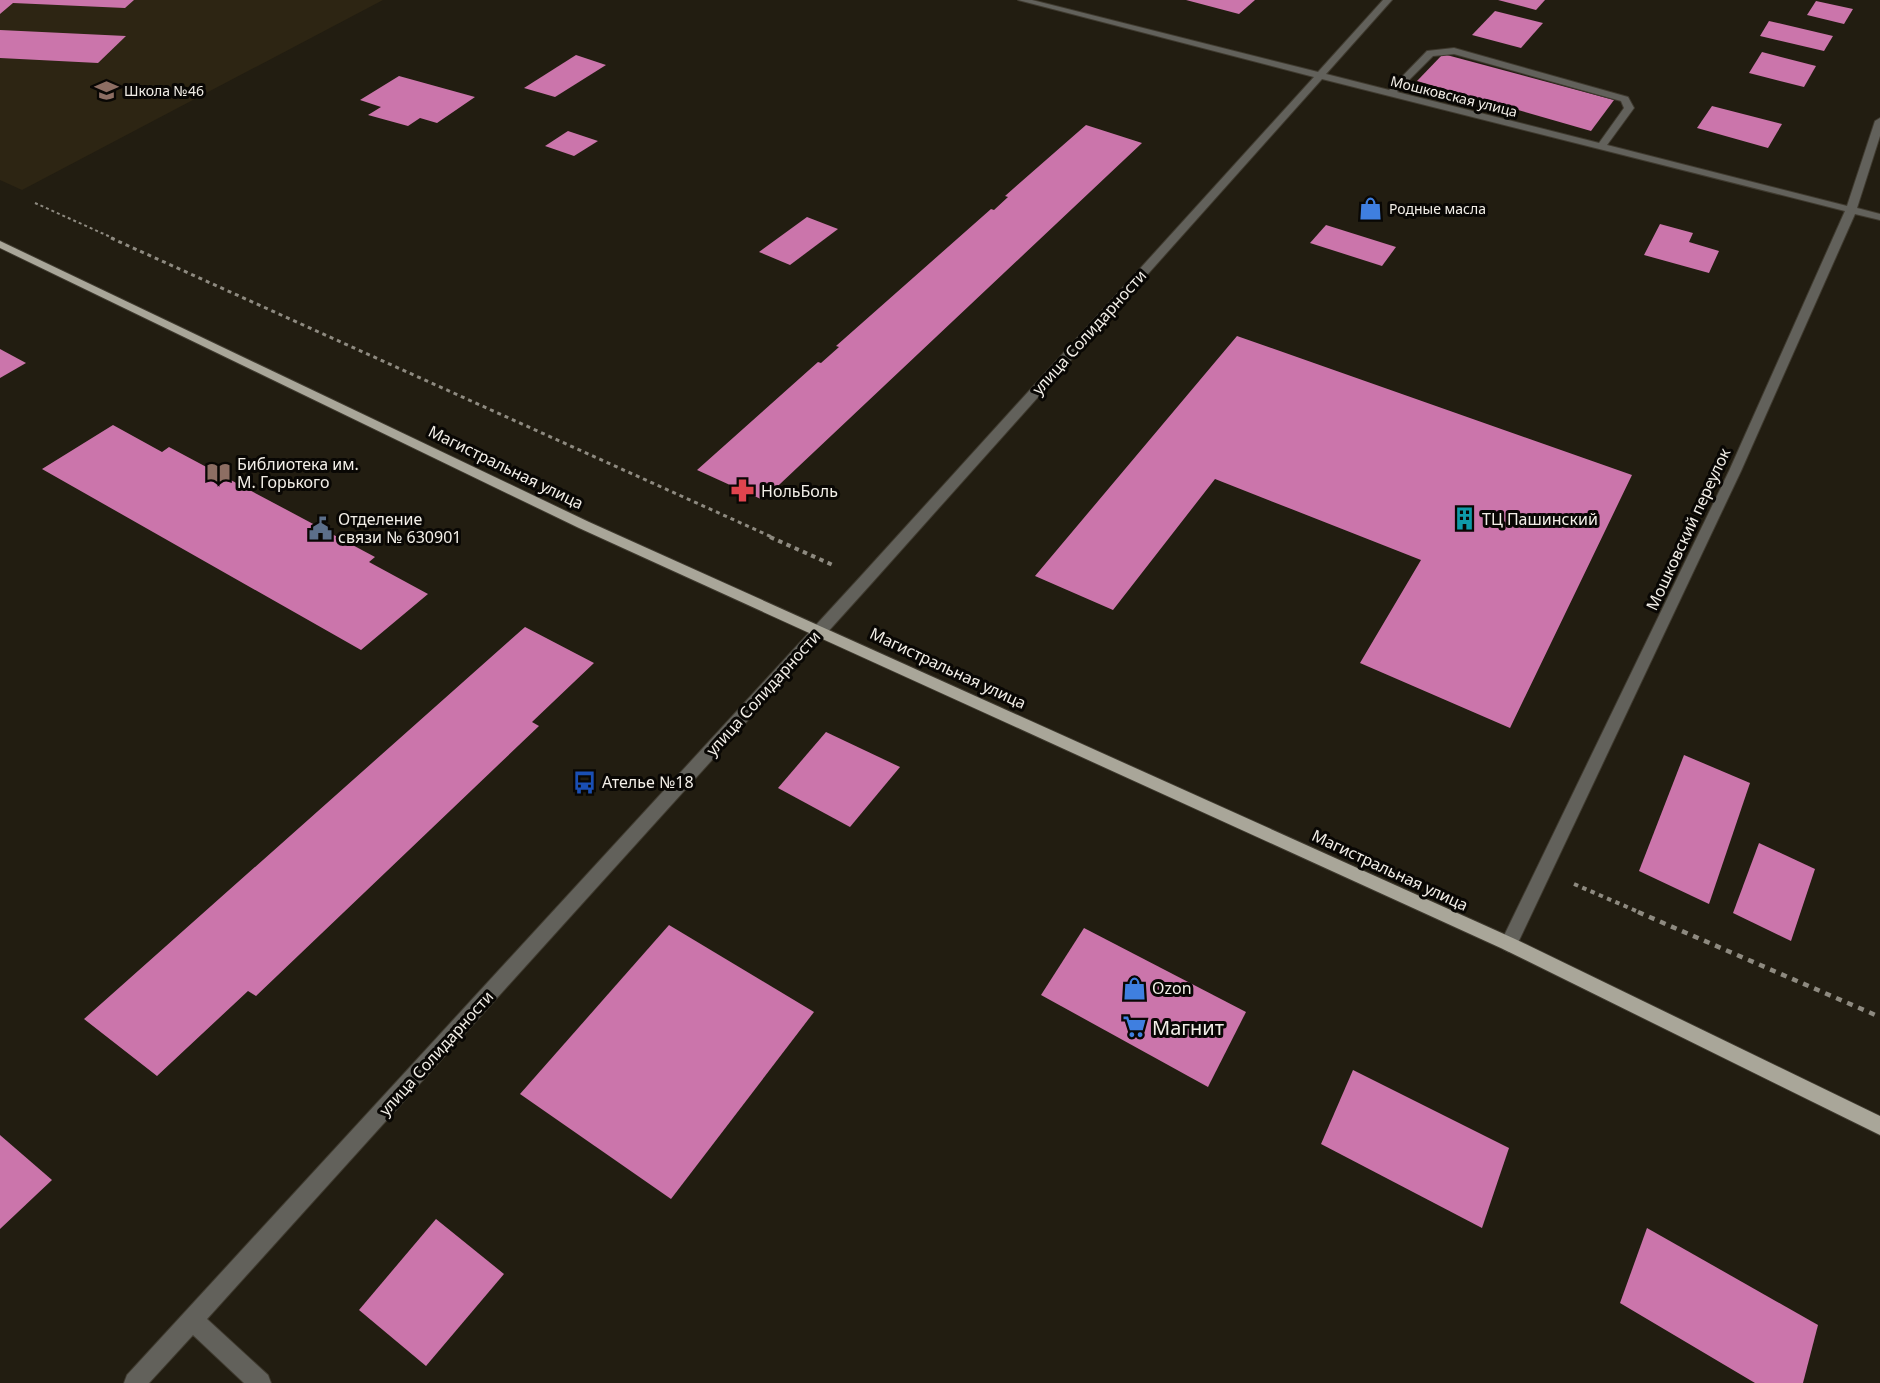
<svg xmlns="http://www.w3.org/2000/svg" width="1880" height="1383" font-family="'Noto Sans',sans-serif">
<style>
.built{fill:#2d2513}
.building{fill:#cb75ab}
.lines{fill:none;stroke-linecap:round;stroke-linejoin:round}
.minor-casing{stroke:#3f3a2f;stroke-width:2}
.major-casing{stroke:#3f3a2f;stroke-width:2}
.path-far3{stroke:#8e8a80;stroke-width:2;stroke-dasharray:3 3;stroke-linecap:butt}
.path-far2{stroke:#8e8a80;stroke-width:3;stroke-dasharray:4 4;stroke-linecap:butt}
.path-far1{stroke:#8e8a80;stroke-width:4;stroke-dasharray:4.5 4.5;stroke-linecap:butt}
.path{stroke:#8e8a80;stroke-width:4.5;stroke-dasharray:6 6;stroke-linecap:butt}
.minor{fill:#62615b;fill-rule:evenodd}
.major{fill:#a9a699;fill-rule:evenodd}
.labels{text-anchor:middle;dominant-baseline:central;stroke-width:6;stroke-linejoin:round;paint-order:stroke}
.far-poi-label{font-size:14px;fill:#f3efe8;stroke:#090704;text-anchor:start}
.far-street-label{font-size:14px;fill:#f3efe8;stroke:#090704}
.street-label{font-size:16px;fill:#f3efe8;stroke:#090704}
.poi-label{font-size:16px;fill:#f3efe8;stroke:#090704;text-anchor:start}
.near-poi-label{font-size:20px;fill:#f3efe8;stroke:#090704;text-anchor:start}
</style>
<rect width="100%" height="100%" fill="#221d11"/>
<polygon class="built" points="0,0 383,0 22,190 0,180"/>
<g class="building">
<polygon points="0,0 134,0 125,8 13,3 0,14"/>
<polygon points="1186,0 1255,0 1239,14"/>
<polygon points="1498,0 1545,0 1536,10"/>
<polygon points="1816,1 1853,9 1844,24 1807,15"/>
<polygon points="1495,11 1543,23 1521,48 1472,35"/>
<polygon points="1769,21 1833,36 1824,51 1760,36"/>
<polygon points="0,30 126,36 98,63 0,58"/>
<polygon points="1762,52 1816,66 1804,87 1749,73"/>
<polygon points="1443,54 1614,100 1591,131 1417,81"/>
<polygon points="576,55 606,65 555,97 524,88"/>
<polygon points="399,76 475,97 437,123 420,118 408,126 368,115 381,107 360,100"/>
<polygon points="1712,106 1782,124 1768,148 1697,128"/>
<polygon points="1086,125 1142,143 763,500 697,470 818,362 821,363 839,347 836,346 991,209 994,210 1008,197 1005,196"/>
<polygon points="568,131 598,141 574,156 545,146"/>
<polygon points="807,217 838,229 790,265 759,252"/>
<polygon points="1660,224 1693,233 1689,242 1719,251 1709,273 1644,255"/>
<polygon points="1326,225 1396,247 1382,266 1310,243"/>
<polygon points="1237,336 1632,475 1510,728 1360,663 1421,560 1215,479 1113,610 1035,576"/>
<polygon points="0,349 26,363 0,378"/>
<polygon points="113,425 162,452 169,447 375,557 369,562 428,594 361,650 42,469"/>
<polygon points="525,627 594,663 532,722 539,726 256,996 248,991 157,1076 84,1019"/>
<polygon points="826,732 900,767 850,827 778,788"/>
<polygon points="1684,755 1750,783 1709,904 1639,871"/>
<polygon points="1759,843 1815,869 1791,941 1733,913"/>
<polygon points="669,925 814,1012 671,1199 520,1094"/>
<polygon points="1084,928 1246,1012 1208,1087 1041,995"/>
<polygon points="1353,1070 1509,1148 1482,1228 1321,1144"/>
<polygon points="0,1135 52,1180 0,1229"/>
<polygon points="436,1219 504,1274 426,1366 359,1310"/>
<polygon points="1647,1228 1818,1325 1803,1383 1755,1383 1620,1303"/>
</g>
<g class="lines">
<defs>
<path id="minor" d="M 1018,0 L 1032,0 L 1318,72 L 1383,0 L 1392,0 L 1326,74 L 1389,90 L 1427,51 L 1454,48 L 1628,97 L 1634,108 L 1607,145 L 1847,206 L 1875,121 L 1880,118 L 1880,136 L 1857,208 L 1880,214 L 1880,220 L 1855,214 L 1741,471 L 1515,949 L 1509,952 L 1503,949 L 1500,944 L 1729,471 L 1845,211 L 1322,79 L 871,584 L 207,1319 L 268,1375 L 271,1383 L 244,1383 L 193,1335 L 149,1383 L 124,1383 L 127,1375 L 861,576 L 1314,77 ZM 1454,54 L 1621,101 L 1624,108 L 1599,143 L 1397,92 L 1433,56 Z"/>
<polygon id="major" points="0,241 589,522 1515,939 1880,1116 1880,1135 1503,949 579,528 0,248"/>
</defs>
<use href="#minor" class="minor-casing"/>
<use href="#major" class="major-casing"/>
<polyline class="path-far3" points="35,203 115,239"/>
<polyline class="path-far2" points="111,238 774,538"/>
<g class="path-far1">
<polyline points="770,537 835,566"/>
<polyline points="1574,884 1641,913"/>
</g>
<polyline class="path" points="1638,912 1880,1017"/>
<use href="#minor" class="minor"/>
<use href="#major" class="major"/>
</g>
<defs>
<symbol id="school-bare" viewBox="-9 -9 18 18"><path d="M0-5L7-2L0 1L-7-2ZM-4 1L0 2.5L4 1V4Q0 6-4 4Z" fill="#8d6e63" stroke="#090704" stroke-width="2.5" paint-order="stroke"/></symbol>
<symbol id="shop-bare" viewBox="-9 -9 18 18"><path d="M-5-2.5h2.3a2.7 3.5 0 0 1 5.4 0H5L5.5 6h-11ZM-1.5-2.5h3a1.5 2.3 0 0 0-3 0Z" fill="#3f7fe0" stroke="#090704" stroke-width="2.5" paint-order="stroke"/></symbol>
<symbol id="library-bare" viewBox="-9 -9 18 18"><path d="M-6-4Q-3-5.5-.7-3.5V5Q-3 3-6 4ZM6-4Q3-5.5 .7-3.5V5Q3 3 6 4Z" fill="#8d6e63" stroke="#090704" stroke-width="2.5" paint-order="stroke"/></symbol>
<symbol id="pharmacy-bare" viewBox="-9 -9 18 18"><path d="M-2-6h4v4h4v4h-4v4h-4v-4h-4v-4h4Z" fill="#e0444e" stroke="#090704" stroke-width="2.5" paint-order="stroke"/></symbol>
<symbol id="building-bare" viewBox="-9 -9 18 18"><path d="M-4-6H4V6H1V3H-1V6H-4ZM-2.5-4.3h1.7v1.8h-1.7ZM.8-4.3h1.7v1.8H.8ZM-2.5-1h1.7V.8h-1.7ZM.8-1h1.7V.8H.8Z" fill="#0f9aa8" stroke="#090704" stroke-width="2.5" paint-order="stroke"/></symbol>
<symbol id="civic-bare" viewBox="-9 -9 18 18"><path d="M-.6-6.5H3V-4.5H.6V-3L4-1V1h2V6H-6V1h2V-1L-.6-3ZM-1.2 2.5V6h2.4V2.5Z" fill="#5c6f8a" stroke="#090704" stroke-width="2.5" paint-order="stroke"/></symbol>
<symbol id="bus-bare" viewBox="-9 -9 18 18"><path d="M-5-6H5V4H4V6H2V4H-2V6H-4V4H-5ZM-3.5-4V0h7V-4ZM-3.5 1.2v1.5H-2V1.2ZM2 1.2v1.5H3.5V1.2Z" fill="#1a4fb4" stroke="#090704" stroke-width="2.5" paint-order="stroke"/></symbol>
<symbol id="supermarket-bare" viewBox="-9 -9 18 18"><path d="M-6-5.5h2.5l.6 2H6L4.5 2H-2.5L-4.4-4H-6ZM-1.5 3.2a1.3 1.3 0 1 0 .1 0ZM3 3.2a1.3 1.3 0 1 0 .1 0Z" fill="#3f7fe0" stroke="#090704" stroke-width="2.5" paint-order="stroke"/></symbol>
</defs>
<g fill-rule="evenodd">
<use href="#school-bare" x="90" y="74" width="33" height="33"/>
<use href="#shop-bare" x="1354" y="192" width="33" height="33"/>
<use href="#library-bare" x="202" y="456" width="33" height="33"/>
<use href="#pharmacy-bare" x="726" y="474" width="33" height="33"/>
<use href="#building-bare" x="1448" y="502" width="33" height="33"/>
<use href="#civic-bare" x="304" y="512" width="33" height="33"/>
<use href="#bus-bare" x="568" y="766" width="33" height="33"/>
<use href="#shop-bare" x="1118" y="972" width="33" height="33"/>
<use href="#supermarket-bare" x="1118" y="1010" width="33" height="33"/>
</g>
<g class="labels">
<g class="far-poi-label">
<text x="124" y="90">Школа №46</text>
<text x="1389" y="208">Родные масла</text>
</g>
<g class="far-street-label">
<text transform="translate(1454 96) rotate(14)">Мошковская улица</text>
</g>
<g class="street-label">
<text transform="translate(1089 332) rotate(-48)">улица Солидарности</text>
<text transform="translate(506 467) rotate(26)">Магистральная улица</text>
<text transform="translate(1688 529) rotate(-65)">Мошковский переулок</text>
<text transform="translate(948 668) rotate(25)">Магистральная улица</text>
<text transform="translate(763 693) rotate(-48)">улица Солидарности</text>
<text transform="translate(1390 870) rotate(25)">Магистральная улица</text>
<text transform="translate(436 1053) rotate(-48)">улица Солидарности</text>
</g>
<g class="poi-label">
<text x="237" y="464">Библиотека им.<tspan x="237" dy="18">М. Горького</tspan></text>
<text x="761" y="491">НольБоль</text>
<text x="338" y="519">Отделение<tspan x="338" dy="18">связи № 630901</tspan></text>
<text x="1482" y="519">ТЦ Пашинский</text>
<text x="602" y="782">Ателье №18</text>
<text x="1152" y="988">Ozon</text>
</g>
<g class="near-poi-label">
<text x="1152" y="1027">Магнит</text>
</g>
</g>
</svg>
